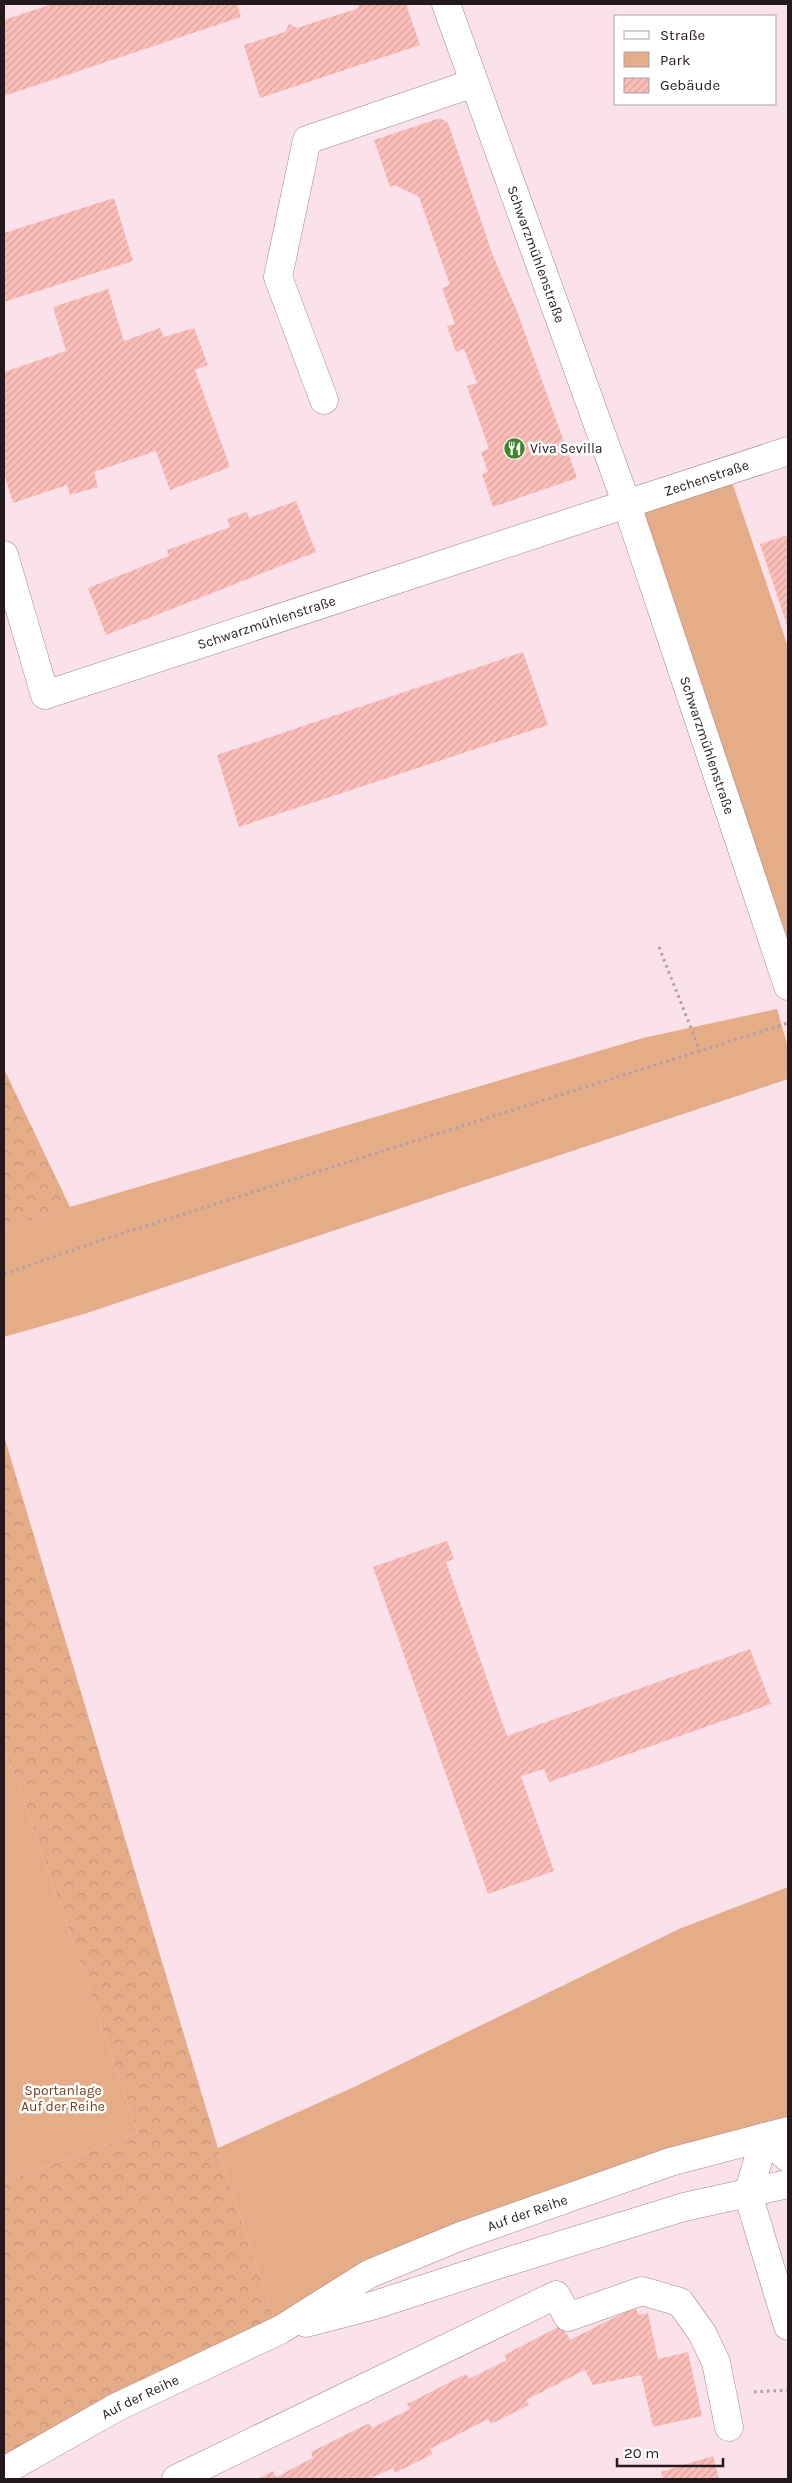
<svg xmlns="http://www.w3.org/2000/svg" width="792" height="2483" font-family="Karla,sans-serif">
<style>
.green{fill:#e5ac88}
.forest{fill:url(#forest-crowns)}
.building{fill:url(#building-hatch)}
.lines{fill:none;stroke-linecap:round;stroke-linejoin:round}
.minor-casing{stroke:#a1848e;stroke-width:29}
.major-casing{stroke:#a1848e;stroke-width:29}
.path{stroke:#b19da3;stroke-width:3;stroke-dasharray:2.5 4;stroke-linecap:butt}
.minor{stroke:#fff;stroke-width:28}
.major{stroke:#fff;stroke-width:28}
.labels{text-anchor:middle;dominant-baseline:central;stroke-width:5;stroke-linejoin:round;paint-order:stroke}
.street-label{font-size:14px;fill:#24191d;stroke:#fff}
.poi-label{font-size:14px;fill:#24191d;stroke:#fff;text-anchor:start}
.park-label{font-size:14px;fill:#754019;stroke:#fff}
</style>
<defs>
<pattern id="forest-crowns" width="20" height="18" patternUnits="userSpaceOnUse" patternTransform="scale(1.25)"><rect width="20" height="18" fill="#e5ac88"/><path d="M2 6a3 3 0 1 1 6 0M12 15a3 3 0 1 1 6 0" fill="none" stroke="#c49375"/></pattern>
<pattern id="building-hatch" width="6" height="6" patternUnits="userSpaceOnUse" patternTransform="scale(1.25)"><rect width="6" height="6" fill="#fcbeb9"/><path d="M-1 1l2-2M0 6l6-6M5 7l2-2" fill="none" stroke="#d8a39f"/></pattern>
</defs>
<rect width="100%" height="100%" fill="#fbe2ea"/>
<g class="green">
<polygon points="731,479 788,647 788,962 636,511"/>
<polygon points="777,1009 788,1047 788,1079 84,1314 4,1337 4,1229 70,1207 643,1038"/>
<polygon points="4,1750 22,1794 138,2133 12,2179 4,2185"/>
<polygon points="788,1887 788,2125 763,2132 275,2322 218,2148 354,2087 679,1929"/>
</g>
<g class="forest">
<polygon points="4,1069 70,1207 4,1229"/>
<polygon points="4,1436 218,2148 275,2322 4,2463 4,2185 12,2179 138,2133 22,1794 4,1750"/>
</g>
<g class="building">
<polygon points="52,4 237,4 241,17 4,96 4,20"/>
<polygon points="358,4 406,4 420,45 260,98 244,45 285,32 289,24 297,28 359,8"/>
<polygon points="440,118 448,123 493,256 517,311 577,478 493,507 482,474 488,472 481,452 489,449 467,386 477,383 464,349 456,352 447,326 455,324 442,288 450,285 419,197 395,185 390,187 374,140"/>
<polygon points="114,198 133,261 4,302 4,233"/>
<polygon points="108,289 124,341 160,328 164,337 194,328 208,365 195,370 230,467 170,490 156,451 94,472 98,487 70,495 67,485 13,503 4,474 4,372 66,351 53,307"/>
<polygon points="296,501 316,552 106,635 88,588 169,556 167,550 230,527 227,519 247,512 249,518"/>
<polygon points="788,535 788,628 760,544"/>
<polygon points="523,652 548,725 239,827 217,755"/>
<polygon points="447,1541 454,1559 446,1562 507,1736 750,1649 771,1704 549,1782 544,1769 521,1776 554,1871 488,1894 373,1567"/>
<polygon points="635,2307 639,2315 648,2313 658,2359 688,2352 702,2416 653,2427 641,2375 593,2385 585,2370 526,2400 529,2405 491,2424 488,2419 430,2449 433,2454 395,2473 393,2468 369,2479 257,2479 273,2471 276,2477 313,2458 311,2452 369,2423 372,2428 410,2409 407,2404 466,2374 469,2379 507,2360 504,2355 562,2325 570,2340"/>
<polygon points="713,2456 719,2479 663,2479 661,2472"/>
</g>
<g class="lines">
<defs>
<g id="minor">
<path id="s1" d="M 446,4 L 627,505 L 788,986"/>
<polyline points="324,400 278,277 307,140 474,83"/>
<path id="s2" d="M 4,555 L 45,695 L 788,451"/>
<polyline points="176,2479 556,2295 568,2317 642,2291 680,2302 702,2333 716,2362 729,2427"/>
</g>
<g id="major">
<polyline points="765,2137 748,2194 788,2326"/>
<polyline points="765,2137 788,2158"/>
<polyline points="306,2323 375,2305 500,2264 684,2207 788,2184"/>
<path id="s3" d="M 4,2471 L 117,2407 L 280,2330 L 369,2274 L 461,2236 L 670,2162 L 788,2131"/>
</g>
</defs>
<use href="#minor" class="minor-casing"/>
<use href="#major" class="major-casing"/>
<g class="path">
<polyline points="659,947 700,1051"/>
<polyline points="4,1274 114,1236 788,1023"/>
<polyline points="754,2392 788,2390"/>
</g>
<use href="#minor" class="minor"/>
<use href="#major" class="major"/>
</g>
<defs>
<symbol id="restaurant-disc" viewBox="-11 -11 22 22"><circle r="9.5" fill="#3f852b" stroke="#fff"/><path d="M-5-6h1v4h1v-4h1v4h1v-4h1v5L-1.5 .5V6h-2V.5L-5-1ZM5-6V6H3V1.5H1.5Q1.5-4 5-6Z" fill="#fff"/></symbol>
</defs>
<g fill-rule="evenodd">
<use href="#restaurant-disc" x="502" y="436" width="25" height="25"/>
</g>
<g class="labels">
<g class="street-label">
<text stroke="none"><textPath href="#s1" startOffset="266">Schwarzmühlenstraße</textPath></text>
<text stroke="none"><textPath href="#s2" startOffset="842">Zechenstraße</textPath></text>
<text stroke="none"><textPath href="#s2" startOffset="379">Schwarzmühlenstraße</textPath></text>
<text stroke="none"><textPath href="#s1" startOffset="786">Schwarzmühlenstraße</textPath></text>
<text stroke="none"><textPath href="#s3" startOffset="585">Auf der Reihe</textPath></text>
<text stroke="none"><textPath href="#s3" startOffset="155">Auf der Reihe</textPath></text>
</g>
<g class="poi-label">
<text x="530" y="448">Viva Sevilla</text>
</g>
<g class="park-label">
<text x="63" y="2090">Sportanlage<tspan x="63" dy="16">Auf der Reihe</tspan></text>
</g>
</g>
<rect width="792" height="2483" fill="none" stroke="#24191d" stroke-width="10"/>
<rect x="614" y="15" width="162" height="90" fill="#ffffff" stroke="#a7a3a5"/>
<rect x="624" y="31" width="25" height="8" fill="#ffffff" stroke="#a7a3a5"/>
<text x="660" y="40" font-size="15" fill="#24191d">Straße</text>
<rect x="624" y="52" width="25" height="15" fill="#e5ac88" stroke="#a7a3a5"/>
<text x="660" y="65" font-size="15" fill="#24191d">Park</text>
<rect x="624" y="78" width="25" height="15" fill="url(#building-hatch)" stroke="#a7a3a5"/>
<text x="660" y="90" font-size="15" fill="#24191d">Gebäude</text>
<path d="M617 2458v8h106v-8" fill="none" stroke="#24191d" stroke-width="2.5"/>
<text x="624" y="2458" font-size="15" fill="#24191d" stroke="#ffffff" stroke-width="4" paint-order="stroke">20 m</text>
</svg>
